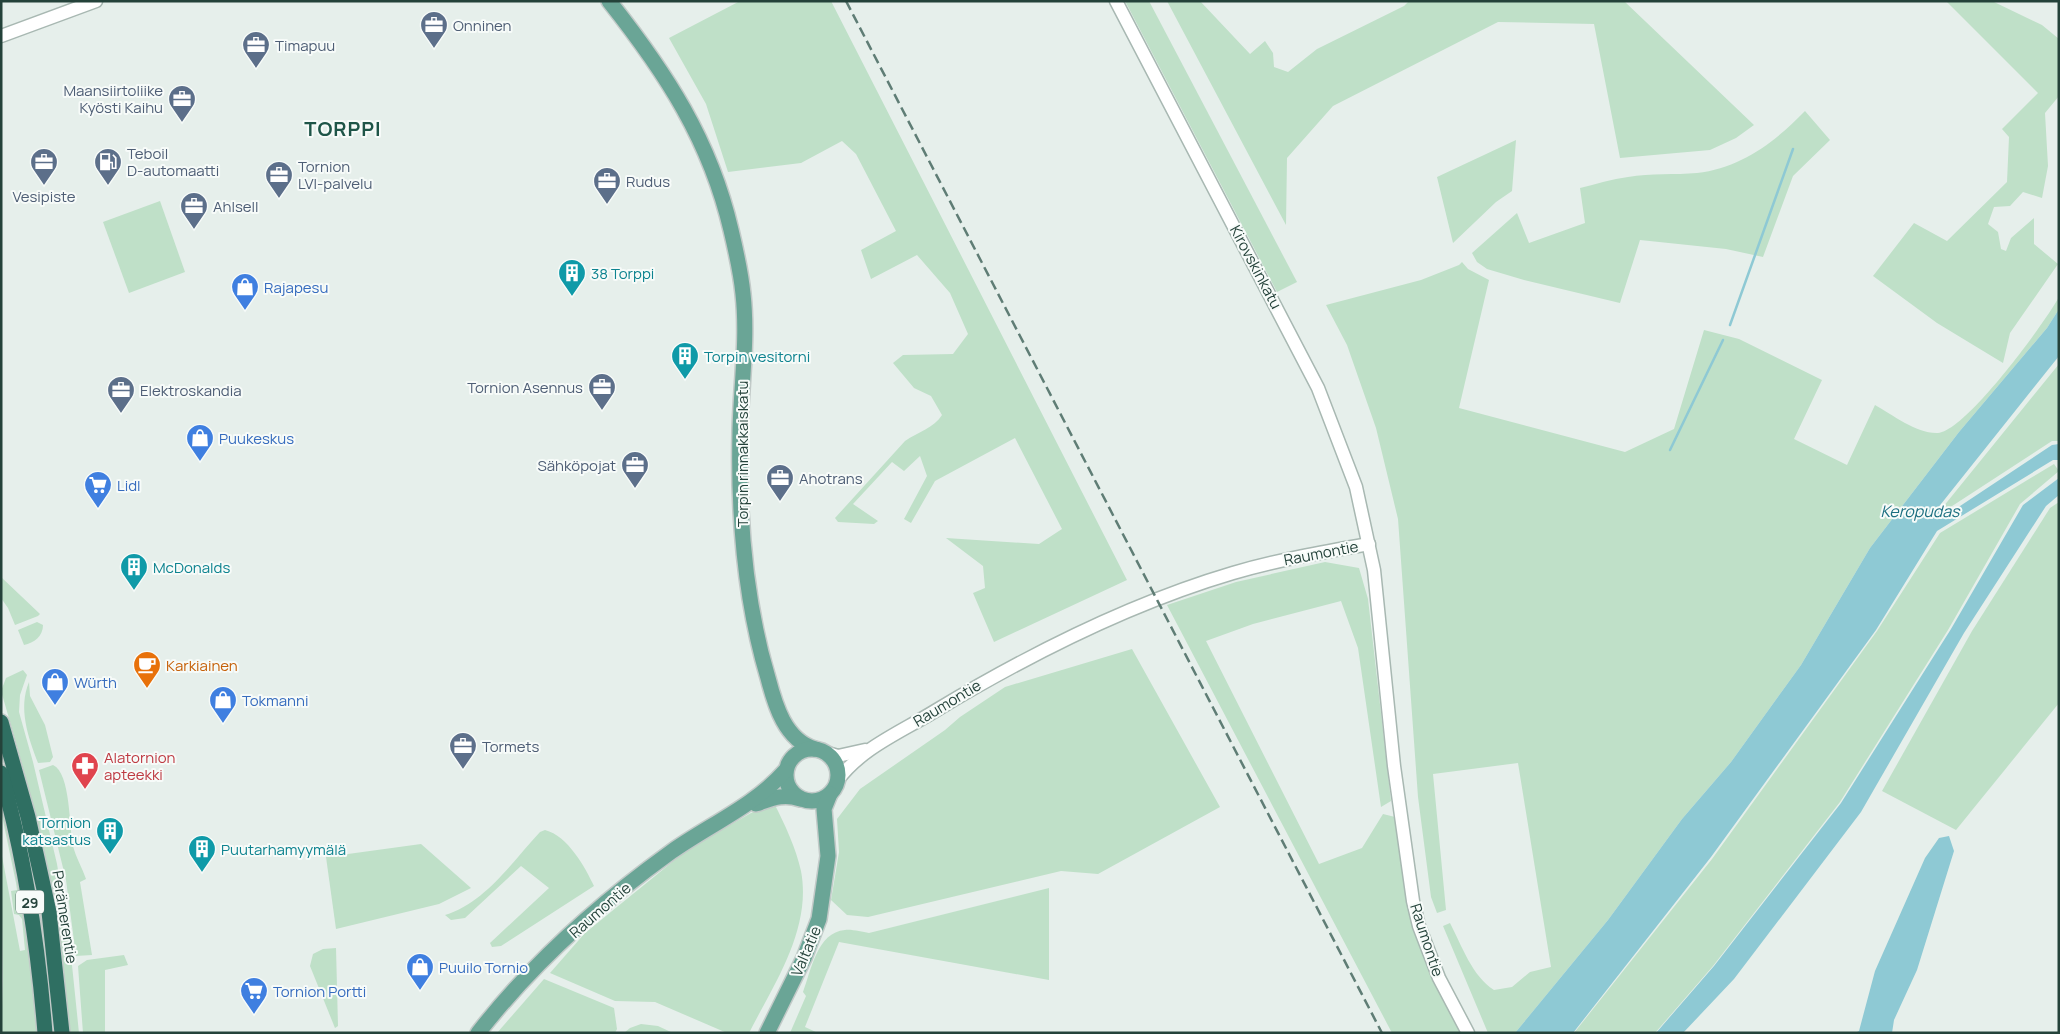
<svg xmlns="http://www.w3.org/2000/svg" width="2060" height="1034" font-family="Manrope,sans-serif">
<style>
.green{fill:#bfe0c8}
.water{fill:#8ec9d4}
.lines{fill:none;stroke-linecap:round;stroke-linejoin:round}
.stream{stroke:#8ec9d4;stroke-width:2.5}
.minor-casing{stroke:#a8b8b2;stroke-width:15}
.major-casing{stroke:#c2cac8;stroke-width:18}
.highway-casing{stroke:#c2cac8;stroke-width:18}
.minor{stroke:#fff;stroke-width:12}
.major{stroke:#6aa596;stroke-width:15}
.highway{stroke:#2f6f62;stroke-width:15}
.rail{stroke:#5f7d75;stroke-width:2.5;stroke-dasharray:10 5;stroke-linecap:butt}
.labels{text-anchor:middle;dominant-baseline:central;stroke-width:4;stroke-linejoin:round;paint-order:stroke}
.shield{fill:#f7fbf9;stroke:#637a73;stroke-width:1}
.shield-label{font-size:14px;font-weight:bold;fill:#24423a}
.service-label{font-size:15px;fill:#4e5e75;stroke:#f7fbf9;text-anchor:start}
.street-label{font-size:15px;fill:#24423a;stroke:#f7fbf9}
.culture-label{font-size:15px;fill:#0d838f;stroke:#f7fbf9;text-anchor:start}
.shop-label{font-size:15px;fill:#366cbe;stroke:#f7fbf9;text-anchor:start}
.food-label{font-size:15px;fill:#c56008;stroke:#f7fbf9;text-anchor:start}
.health-label{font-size:15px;fill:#be3a42;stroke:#f7fbf9;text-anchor:start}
.water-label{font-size:16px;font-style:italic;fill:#1c6f80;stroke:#f7fbf9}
.district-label{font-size:20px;font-weight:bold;letter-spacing:1px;fill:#1f5548;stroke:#f7fbf9}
</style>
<rect width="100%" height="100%" fill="#e6efeb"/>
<g class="green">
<path d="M 740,1 L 831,1 L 1127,580 L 994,642 L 973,593 L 985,588 L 983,566 L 946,538 L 1039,544 L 1062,529 L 1015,438 L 935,481 L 911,523 L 904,519 L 927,476 L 920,456 L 904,471 L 892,462 L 853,504 L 878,521 L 874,524 L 838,522 L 835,518 L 905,441 C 918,432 934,428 942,415 L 931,396 L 914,388 L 893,363 L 903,355 L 953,354 L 968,334 L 950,293 L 917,255 L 871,279 L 861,250 L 896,231 L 856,154 L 842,141 L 801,163 L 728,172 L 706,104 L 669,38 Z"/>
<polygon points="1125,1 1149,1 1297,282 1277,292"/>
<polygon points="1167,1 1200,1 1250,54 1265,41 1273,53 1274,67 1288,72 1317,49 1404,6 1409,1 1624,1 1754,125 1736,138 1710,150 1620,158 1594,24 1498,22 1333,106 1287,158 1286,225"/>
<polygon points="1946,1 1992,1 2042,25 2059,39 2059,96 2045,113 2048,166 2042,198 2023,192 2010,206 1994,207 1988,224 1998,232 2001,249 2006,251 2011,238 2034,218 2034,244 2058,264 2010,333 2003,363 1937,323 1873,276 1914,223 1947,241 2007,182 2009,137 2002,129 2038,93"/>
<path d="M 1805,111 L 1830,140 L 1793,176 L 1763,257 L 1726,249 L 1640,240 L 1620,303 L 1524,280 L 1487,269 L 1477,262 L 1472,253 L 1517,213 L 1529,243 L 1585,223 L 1580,188 C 1596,184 1612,179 1628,177 C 1651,173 1675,175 1697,173 C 1741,168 1775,142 1805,111 Z"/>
<polygon points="1516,140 1512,191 1496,202 1453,243 1437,177"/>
<polygon points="160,201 185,272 129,293 103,222"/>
<path d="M 1462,262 L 1468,269 L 1489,280 L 1459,408 L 1625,452 L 1674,429 L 1704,330 L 1739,339 L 1822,380 L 1794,439 L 1847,465 L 1875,405 C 1893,415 1917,434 1938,433 C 1966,431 2044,324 2059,297 L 2059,309 L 2047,328 L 1959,432 L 1870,548 L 1801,665 L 1731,762 L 1682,819 L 1608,920 L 1515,1033 L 1488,1033 L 1443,926 L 1450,923 C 1462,946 1472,976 1494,990 L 1512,987 L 1530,972 L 1551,967 L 1518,763 L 1433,774 L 1446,910 L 1437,913 L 1431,897 L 1418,797 L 1398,519 L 1376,428 L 1347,345 L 1326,305 L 1421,280 L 1459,265 Z"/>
<polygon points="2059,364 2059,441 2052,441 1946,510 1943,507"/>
<polygon points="2054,464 2059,471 2020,504 1948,630 1840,802 1713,966 1655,1033 1574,1033 1712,859 1877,631 1940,533"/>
<polygon points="2059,502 2059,703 1956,830 1882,791 1972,631 2050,508"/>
<polygon points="1325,562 1359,568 1368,599 1391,801 1381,807 1358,648 1341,601 1253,624 1206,641 1319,864 1362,848 1383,814 1395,817 1407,905 1432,978 1460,1033 1392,1033 1167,605 1236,582"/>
<polygon points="1,577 40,614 38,616 15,625 8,608 1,598"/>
<path d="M 37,622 L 43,625 C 43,636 34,643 24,645 L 18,630 Z"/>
<polygon points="1132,649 1220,807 1098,874 1061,871 868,917 847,915 831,900 839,852 837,819 860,789 945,730 960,717 1005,687"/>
<path d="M 23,670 L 27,675 L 20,695 L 19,712 L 33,762 L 57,864 L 69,936 L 79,1033 L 69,1033 C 62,915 35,804 1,691 L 6,678 Z"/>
<path d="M 29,682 L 30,696 L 45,725 L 53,757 L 50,762 L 38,763 C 28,737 18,708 29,682 Z"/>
<polygon points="1,746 39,890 56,1033 51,1033 10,783"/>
<path d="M 53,765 C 71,773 69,828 73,846 C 76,858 82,867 86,879 L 80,882 L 92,955 L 76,956 L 66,880 L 39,770 Z"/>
<polygon points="1,797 26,916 39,1033 1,1033 3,980 1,851 20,951 25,950 22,919 19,915 14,914 11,891 17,890 16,883 1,811"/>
<path d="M 774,803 C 785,825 796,848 801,871 C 812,929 774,984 749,1033 L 727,1033 L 655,1002 L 615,1001 L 550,973 L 585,933 L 687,850 L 751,813 Z"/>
<path d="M 545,830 C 568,836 585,867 594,886 L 501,946 L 492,947 L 490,943 L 549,888 L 521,866 L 465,918 L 451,920 L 445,915 C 485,903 512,862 540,832 Z"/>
<polygon points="421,844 471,888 439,904 336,929 326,857"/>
<path d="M 1049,888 L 1049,980 L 839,942 L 805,1027 L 818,1033 L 790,1033 L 806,996 L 803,992 C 811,971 817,932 845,930 C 852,929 862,932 869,933 Z"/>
<polygon points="336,948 338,1026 335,1028 310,966 313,954 323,949"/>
<polygon points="124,955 128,965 105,970 105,1033 83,1033 78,966 87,960"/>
<polygon points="544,979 614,1008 617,1029 615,1033 497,1033"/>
<polygon points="641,1024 658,1026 673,1033 624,1033 630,1028"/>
</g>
<g class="water">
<polygon points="2059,309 2059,356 1937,509 1945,516 2052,445 2059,444 2059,460 2053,460 1937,531 1876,630 1711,857 1573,1033 1515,1033 1608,920 1682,819 1731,762 1801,665 1870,548 1959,432 2047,328"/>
<polygon points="2059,478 2059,495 2046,506 1964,633 1861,812 1734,979 1683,1033 1656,1033 1714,966 1841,803 1951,629 2023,505"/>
<polygon points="1949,836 1954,851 1917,970 1894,1020 1892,1033 1855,1033 1859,1031 1875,971 1925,858 1939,838"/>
</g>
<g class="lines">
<g class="stream">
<polyline points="1730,325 1793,149"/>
<polyline points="1670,450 1723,340"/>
</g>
<defs>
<g id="minor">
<polyline points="1116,1 1318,388 1356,487 1374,570 1394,766 1413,901 1419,926 1439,978 1468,1033"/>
<polyline points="1,36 96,1"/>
<polyline points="824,752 838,756 865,750"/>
<path d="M 837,781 C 861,748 901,732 935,711 C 1028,655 1128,604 1233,573 C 1277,560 1323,552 1369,544"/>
</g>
<g id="major">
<path d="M 609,1 C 666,73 710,140 731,230 C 736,251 741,273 743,294 C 748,339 741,385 740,431 C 738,515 744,598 768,678 C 775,705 785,740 815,749"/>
<circle cx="812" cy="775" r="26"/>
<path d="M 756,804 C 771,799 783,793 800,799"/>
<path d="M 478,1033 C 532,964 600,903 671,852 C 709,825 754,806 785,771"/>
<polyline points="767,1033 804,958 819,919 828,856 824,809 830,794"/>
</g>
<g id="highway">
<polyline points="1,722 28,817 49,912 62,1033"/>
<path d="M 1,773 C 25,858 38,944 45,1033"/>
</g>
</defs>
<use href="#minor" class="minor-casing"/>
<use href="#major" class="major-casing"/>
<use href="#highway" class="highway-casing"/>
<use href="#minor" class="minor"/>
<use href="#major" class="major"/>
<use href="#highway" class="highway"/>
<polyline class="rail" points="846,1 1382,1033"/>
</g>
<defs>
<symbol id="office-pin" viewBox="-11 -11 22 30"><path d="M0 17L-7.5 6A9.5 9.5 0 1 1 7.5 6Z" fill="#5c6f8a" stroke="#f7fbf9"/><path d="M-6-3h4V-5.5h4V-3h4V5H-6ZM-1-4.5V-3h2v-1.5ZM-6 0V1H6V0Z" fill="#fff"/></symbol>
<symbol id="fuel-pin" viewBox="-11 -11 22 30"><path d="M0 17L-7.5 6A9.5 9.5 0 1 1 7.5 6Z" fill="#5c6f8a" stroke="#f7fbf9"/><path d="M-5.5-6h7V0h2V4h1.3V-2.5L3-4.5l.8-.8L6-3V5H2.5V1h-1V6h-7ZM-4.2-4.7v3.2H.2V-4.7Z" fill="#fff"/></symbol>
<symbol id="building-pin" viewBox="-11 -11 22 30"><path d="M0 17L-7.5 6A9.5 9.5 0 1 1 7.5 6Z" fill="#0f9aa8" stroke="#f7fbf9"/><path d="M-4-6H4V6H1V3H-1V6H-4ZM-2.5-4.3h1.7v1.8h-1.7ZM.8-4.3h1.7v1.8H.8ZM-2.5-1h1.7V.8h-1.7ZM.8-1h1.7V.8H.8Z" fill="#fff"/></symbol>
<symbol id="shop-pin" viewBox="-11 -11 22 30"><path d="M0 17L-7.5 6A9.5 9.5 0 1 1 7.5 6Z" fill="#3f7fe0" stroke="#f7fbf9"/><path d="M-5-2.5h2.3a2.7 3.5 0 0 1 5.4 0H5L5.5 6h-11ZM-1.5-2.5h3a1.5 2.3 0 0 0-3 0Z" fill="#fff"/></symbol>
<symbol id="supermarket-pin" viewBox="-11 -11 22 30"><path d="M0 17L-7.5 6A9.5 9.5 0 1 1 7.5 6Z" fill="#3f7fe0" stroke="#f7fbf9"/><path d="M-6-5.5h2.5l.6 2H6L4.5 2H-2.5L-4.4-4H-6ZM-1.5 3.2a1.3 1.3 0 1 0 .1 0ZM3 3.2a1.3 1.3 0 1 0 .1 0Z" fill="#fff"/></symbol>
<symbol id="cafe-pin" viewBox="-11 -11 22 30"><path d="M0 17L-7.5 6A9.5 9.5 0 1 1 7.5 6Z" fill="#e8710a" stroke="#f7fbf9"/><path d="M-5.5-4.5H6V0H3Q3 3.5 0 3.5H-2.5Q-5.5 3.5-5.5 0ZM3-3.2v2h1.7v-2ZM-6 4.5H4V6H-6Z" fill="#fff"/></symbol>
<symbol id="pharmacy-pin" viewBox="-11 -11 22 30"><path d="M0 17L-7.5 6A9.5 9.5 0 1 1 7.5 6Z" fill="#e0444e" stroke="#f7fbf9"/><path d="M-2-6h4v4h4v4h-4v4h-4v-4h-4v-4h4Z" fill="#fff"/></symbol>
</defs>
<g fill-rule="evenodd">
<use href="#office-pin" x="418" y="9" width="32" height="43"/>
<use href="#office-pin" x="240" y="29" width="32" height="43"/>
<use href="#office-pin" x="166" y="83" width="32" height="43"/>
<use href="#office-pin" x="28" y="146" width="32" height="43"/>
<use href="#fuel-pin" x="92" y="146" width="32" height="43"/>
<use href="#office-pin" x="263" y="159" width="32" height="43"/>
<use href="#office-pin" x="591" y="165" width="32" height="43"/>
<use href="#office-pin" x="178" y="190" width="32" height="43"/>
<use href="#building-pin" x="556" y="257" width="32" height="43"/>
<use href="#shop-pin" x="229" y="271" width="32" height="43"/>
<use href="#building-pin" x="669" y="340" width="32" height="43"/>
<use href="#office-pin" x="586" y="371" width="32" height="43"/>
<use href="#office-pin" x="105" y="374" width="32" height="43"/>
<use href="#shop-pin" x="184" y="422" width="32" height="43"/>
<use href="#office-pin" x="619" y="449" width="32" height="43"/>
<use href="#office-pin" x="764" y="462" width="32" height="43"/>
<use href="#supermarket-pin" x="82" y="469" width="32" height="43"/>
<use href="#building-pin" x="118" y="551" width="32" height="43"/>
<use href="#cafe-pin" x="131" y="649" width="32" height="43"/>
<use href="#shop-pin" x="39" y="666" width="32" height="43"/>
<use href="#shop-pin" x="207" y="684" width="32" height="43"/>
<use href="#office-pin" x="447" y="730" width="32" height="43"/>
<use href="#pharmacy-pin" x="69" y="750" width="32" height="43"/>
<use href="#building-pin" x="94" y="815" width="32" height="43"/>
<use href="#building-pin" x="186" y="833" width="32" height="43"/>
<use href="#shop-pin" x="404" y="951" width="32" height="43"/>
<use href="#supermarket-pin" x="238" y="975" width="32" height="43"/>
</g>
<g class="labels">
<rect class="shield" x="16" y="890.5" width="28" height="23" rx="4"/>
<g class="shield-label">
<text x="30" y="902">29</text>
</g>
<g class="service-label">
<text x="453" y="25">Onninen</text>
<text x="275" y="45">Timapuu</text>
<text x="163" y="90" text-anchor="end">Maansiirtoliike<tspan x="163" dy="17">Kyösti Kaihu</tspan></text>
<text x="127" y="153">Teboil<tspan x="127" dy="17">D-automaatti</tspan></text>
<text x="298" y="166">Tornion<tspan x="298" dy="17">LVI-palvelu</tspan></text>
<text x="626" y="181">Rudus</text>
<text x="44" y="196" text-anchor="middle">Vesipiste</text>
<text x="213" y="206">Ahlsell</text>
<text x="583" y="387" text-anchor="end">Tornion Asennus</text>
<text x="140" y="390">Elektroskandia</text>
<text x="616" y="465" text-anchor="end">Sähköpojat</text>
<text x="799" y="478">Ahotrans</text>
<text x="482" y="746">Tormets</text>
</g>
<g class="street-label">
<text transform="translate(1256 267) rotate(62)">Kirovskinkatu</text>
<text transform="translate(742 454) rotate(-90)">Torpin rinnakkaiskatu</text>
<text transform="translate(1321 553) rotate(-11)">Raumontie</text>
<text transform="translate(947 703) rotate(-31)">Raumontie</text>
<text transform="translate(600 910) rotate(-41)">Raumontie</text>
<text transform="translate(65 917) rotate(81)">Perämerentie</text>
<text transform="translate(1427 940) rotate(72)">Raumontie</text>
<text transform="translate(806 951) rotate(-67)">Valtatie</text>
</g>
<g class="culture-label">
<text x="591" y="273">38 Torppi</text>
<text x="704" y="356">Torpin vesitorni</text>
<text x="153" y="567">McDonalds</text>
<text x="91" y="822" text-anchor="end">Tornion<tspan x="91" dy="17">katsastus</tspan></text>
<text x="221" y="849">Puutarhamyymälä</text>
</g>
<g class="shop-label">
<text x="264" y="287">Rajapesu</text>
<text x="219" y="438">Puukeskus</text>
<text x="117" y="485">Lidl</text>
<text x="74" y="682">Würth</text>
<text x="242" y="700">Tokmanni</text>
<text x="439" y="967">Puuilo Tornio</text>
<text x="273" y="991">Tornion Portti</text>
</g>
<g class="food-label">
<text x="166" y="665">Karkiainen</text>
</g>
<g class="health-label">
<text x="104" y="757">Alatornion<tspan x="104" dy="17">apteekki</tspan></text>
</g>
<g class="water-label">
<text x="1920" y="511">Keropudas</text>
</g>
<g class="district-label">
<text x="343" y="128">TORPPI</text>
</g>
</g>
<rect width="2060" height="1034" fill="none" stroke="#24423a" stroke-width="5"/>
</svg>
